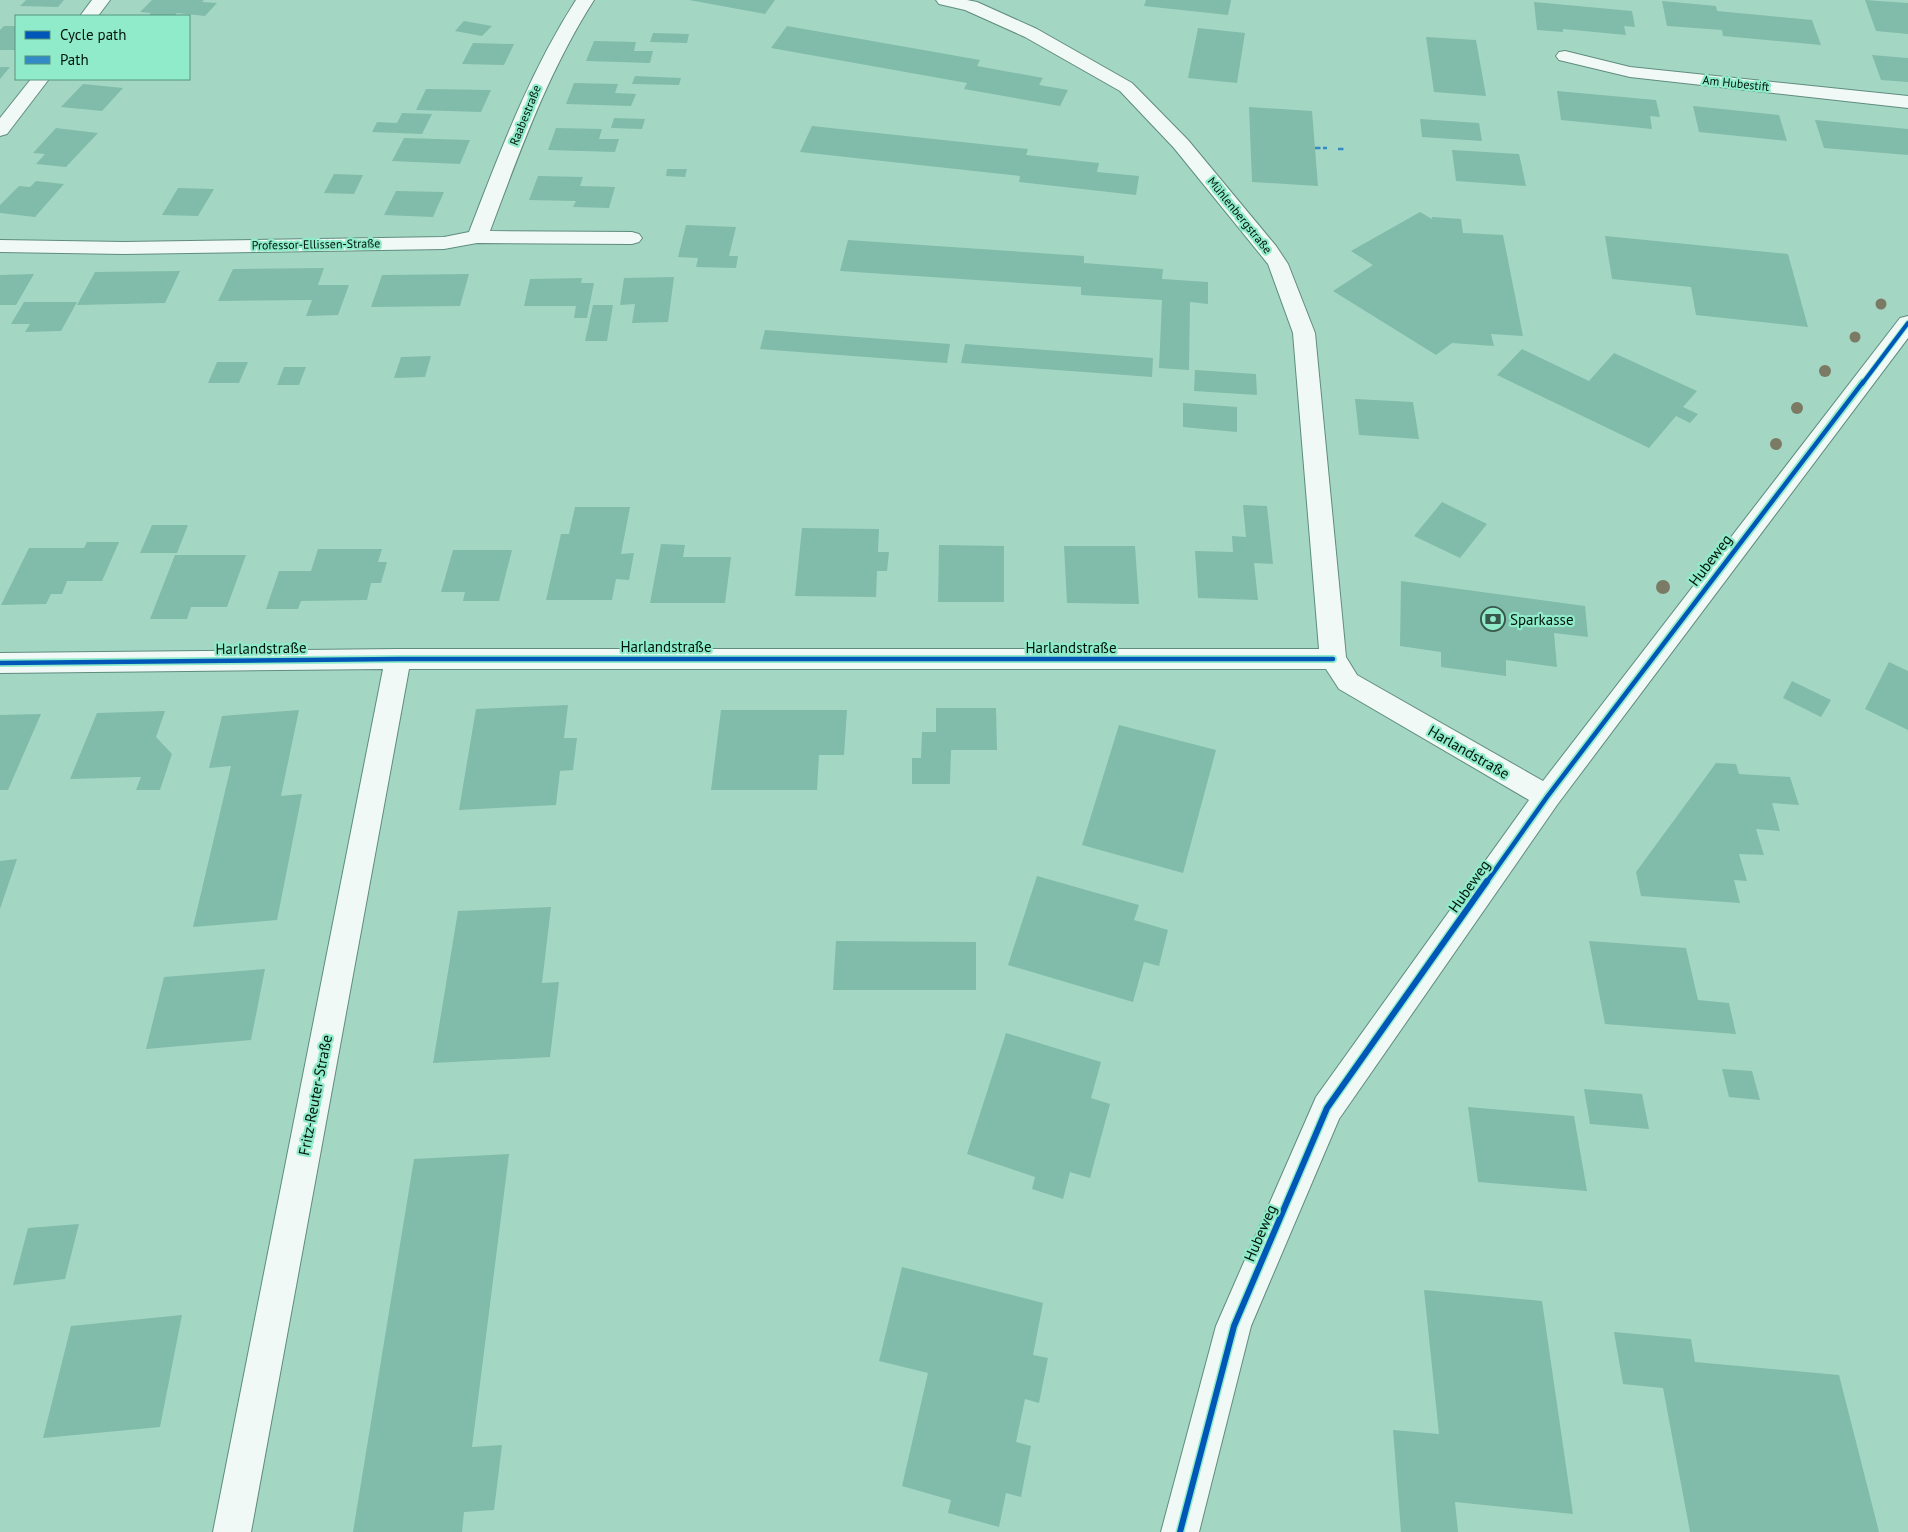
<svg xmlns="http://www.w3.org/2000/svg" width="1908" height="1532" font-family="'PT Sans',sans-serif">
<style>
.building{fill:#81bba9}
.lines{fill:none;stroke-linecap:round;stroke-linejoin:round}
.minor-casing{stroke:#5f8c7f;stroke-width:2}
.minor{fill:#f1f9f6;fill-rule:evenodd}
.quiet{stroke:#328bc6;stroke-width:2.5;stroke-dasharray:5.5 2.5;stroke-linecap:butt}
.cycleway-far2-casing{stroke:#8febca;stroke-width:6}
.cycleway-far1-casing{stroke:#8febca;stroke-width:8}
.cycleway-casing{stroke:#8febca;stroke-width:9}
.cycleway-far2{stroke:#0057b8;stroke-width:4}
.cycleway-far1{stroke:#0057b8;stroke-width:4.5}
.cycleway{stroke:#0057b8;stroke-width:6}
.tree{fill:#7b7a64}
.labels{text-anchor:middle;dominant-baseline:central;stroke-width:4.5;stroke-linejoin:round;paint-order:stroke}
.far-street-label{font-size:12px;fill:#00140b;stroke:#8febca}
.street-label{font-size:15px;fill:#00140b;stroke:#8febca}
.poi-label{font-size:15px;fill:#00140b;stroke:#8febca;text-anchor:start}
</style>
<rect width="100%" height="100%" fill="#a4d6c4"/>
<g class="building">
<polygon points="26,0 64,0 58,7 20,6"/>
<polygon points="152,0 204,0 202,2 217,3 205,16 177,13 174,16 148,16 151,13 140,12"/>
<polygon points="689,0 775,0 765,14"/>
<polygon points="1146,0 1231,0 1228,15 1144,6"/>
<polygon points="1865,0 1908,3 1908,34 1876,31"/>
<polygon points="1662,1 1716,6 1717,11 1812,20 1821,45 1723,36 1722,30 1667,26"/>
<polygon points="1534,2 1632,11 1635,27 1624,26 1626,35 1563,29 1563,32 1537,30"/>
<polygon points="464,21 492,26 482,36 455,31"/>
<polygon points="4,26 16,26 16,50 0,50 0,30"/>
<polygon points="787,26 980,60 977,66 1043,78 1039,85 1068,90 1060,106 964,89 967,83 771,48"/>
<polygon points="1198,28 1245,33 1237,83 1188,78"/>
<polygon points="653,33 689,34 687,43 650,42"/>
<polygon points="1426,37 1476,40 1486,96 1434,92"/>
<polygon points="594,41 636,42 634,51 653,51 650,63 586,61"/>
<polygon points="473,43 514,44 504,65 462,64"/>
<polygon points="1872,55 1908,58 1908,82 1881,80"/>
<polygon points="0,67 10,67 0,79"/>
<polygon points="635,76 681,78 679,85 632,84"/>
<polygon points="574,83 618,84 615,93 636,94 631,106 566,104"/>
<polygon points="83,84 123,88 102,111 61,107"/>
<polygon points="426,89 491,90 481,112 416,110"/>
<polygon points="1557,91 1656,100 1660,117 1650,116 1652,129 1561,120"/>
<polygon points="1693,106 1779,115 1787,141 1699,132"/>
<polygon points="1249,107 1312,111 1318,186 1252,182"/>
<polygon points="402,113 432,114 422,134 372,132 377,122 397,123"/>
<polygon points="614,118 645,119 642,129 611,128"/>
<polygon points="1420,119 1479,123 1482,141 1422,137"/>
<polygon points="1815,120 1908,129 1908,155 1824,148"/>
<polygon points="812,126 1028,149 1026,155 1099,163 1097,172 1139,176 1136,195 1019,182 1020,176 800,152"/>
<polygon points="56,128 98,133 66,167 36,164 45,154 33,153"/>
<polygon points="556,128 602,129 599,139 619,139 615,152 548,150"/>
<polygon points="404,138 470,140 460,164 392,161"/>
<polygon points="1452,150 1519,154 1526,186 1456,181"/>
<polygon points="667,169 687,169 685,177 666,176"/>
<polygon points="334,174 363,175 354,194 324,193"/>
<polygon points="538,176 583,177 580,186 615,187 609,208 573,207 576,201 529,200"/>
<polygon points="36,181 64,184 35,217 0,213 0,205 19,186 30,187"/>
<polygon points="178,188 214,189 198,216 162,215"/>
<polygon points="396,191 444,192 433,217 384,215"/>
<polygon points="1420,212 1432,219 1432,217 1461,219 1463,233 1503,235 1523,336 1491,334 1494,346 1452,343 1436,355 1333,291 1373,265 1351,251"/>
<polygon points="686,225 736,227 729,256 738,256 736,268 696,267 698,258 678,257"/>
<polygon points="1605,236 1788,254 1808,327 1696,315 1691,287 1612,279"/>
<polygon points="848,240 1084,256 1084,263 1163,269 1162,279 1208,282 1208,304 1190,302 1189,370 1159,368 1162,300 1081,295 1081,287 840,271"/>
<polygon points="324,268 318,285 349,285 338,315 306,316 312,300 218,301 233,269"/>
<polygon points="180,271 165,303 77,305 95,272"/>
<polygon points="34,274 16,305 0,305 0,275"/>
<polygon points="469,274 460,306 371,307 382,275"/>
<polygon points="674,277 668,322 632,323 635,304 620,305 624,278"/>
<polygon points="582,278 581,283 594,283 587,318 574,318 576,306 524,306 530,279"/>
<polygon points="24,302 77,302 61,331 25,332 30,324 11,324"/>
<polygon points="593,305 613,305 607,341 585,341"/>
<polygon points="765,330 950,344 947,363 760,349"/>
<polygon points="965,344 1153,358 1152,377 961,363"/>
<polygon points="1522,349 1589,381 1614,353 1697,391 1683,407 1698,414 1690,423 1676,416 1649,448 1497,375"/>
<polygon points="431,356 425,377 394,378 401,357"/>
<polygon points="217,362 248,362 239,383 208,383"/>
<polygon points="284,367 306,367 299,385 277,385"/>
<polygon points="1195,370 1256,374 1257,395 1194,391"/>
<polygon points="1355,399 1413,402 1419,439 1359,435"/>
<polygon points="1183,403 1237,407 1237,432 1183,427"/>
<polygon points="1442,502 1487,524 1460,558 1414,536"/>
<polygon points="1243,505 1267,506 1273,564 1254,563 1258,600 1198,598 1195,551 1233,552 1232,536 1246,537"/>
<polygon points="575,507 630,507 621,554 634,553 629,580 616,579 612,600 546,600 561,534 569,534"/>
<polygon points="152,525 188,525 177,553 140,553"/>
<polygon points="802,528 879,529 878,552 889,552 887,571 877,571 876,597 795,596"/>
<polygon points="87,542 119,542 102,581 67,581 62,594 51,594 46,604 1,605 29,548 84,548"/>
<polygon points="661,544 685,545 683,557 731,557 725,603 650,603"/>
<polygon points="939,545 1004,546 1004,602 938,602"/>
<polygon points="1064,546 1135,546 1139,604 1067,603"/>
<polygon points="318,549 382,549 378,562 387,562 381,583 371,583 367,600 301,601 298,609 266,609 279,571 311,571"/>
<polygon points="453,550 512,550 499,601 463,601 465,592 441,592"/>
<polygon points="175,555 246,555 227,607 191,607 187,619 150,619"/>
<polygon points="1401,581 1585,606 1588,637 1554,633 1557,667 1506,660 1506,676 1441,667 1441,652 1400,646"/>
<polygon points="1889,662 1908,671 1908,730 1865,709"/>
<polygon points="1792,681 1831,700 1821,717 1783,698"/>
<polygon points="568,705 564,738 577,738 573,770 560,771 556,805 459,810 476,709"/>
<polygon points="936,708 996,708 997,750 951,750 950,784 912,784 912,758 921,758 922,732 936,732"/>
<polygon points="299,710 281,796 302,794 277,920 193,927 231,766 209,768 222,716"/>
<polygon points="721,710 847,710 844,755 819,755 817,790 711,790"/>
<polygon points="165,711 156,737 172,754 160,790 136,790 141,777 70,779 97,713"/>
<polygon points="41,714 8,790 0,790 0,715"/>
<polygon points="1119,725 1216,750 1183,873 1082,845"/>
<polygon points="1716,763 1736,764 1739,774 1790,777 1799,805 1772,803 1780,831 1756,829 1764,855 1739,854 1747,881 1734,880 1740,903 1641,896 1636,872"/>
<polygon points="17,859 0,909 0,861"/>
<polygon points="1037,876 1139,905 1134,920 1168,930 1159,966 1144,962 1133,1002 1008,965"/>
<polygon points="551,907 542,983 559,982 550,1057 433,1063 458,911"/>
<polygon points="836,941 976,942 976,990 833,990"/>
<polygon points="1589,941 1686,948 1698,1000 1729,1003 1736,1034 1605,1024"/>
<polygon points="265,969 251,1040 146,1049 164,977"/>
<polygon points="1006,1033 1101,1062 1091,1098 1110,1104 1090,1178 1070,1172 1063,1199 1032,1189 1035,1177 967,1154"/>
<polygon points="1722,1069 1752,1071 1760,1100 1729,1097"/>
<polygon points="1584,1089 1642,1094 1649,1129 1590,1124"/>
<polygon points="1468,1107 1574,1116 1587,1191 1478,1182"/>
<polygon points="509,1154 472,1447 502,1445 494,1510 464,1512 462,1532 353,1532 414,1159"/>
<polygon points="79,1224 65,1279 13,1285 28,1228"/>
<polygon points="902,1267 1043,1303 1033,1355 1048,1358 1039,1403 1025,1399 1016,1442 1031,1446 1021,1497 1006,1493 999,1527 948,1513 951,1500 902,1486 928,1373 879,1361"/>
<polygon points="1424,1290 1542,1301 1573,1514 1455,1502 1458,1532 1401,1532 1393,1430 1439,1434"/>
<polygon points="182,1315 160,1427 43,1438 71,1326"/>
<polygon points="1614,1332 1691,1339 1695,1362 1839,1375 1879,1532 1690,1532 1663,1388 1623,1384"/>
</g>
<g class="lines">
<defs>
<g id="minor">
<polygon points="92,0 110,0 98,16 80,16"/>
<path d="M 576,0 L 594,0 C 548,72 520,151 490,231 L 632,232 L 639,234 L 642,238 L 639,242 L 632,244 L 477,243 L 444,249 L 124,254 L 0,252 L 0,240 L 124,242 L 444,237 L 469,232 C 500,152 529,73 576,0 Z"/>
<polygon points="936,0 967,0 977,2 1037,29 1132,83 1188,140 1276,246 1288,264 1315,333 1346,657 1357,675 1543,781 1900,318 1908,316 1908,338 1557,805 1339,1119 1251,1326 1199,1532 1161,1532 1216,1326 1316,1097 1529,800 1339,689 1326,669 409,669 251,1532 213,1532 383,669 0,673 0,653 398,649 1319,649 1293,333 1268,264 1174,148 1120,91 1025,37 965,10 939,4"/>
<polygon points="1565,51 1630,67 1908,96 1908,108 1630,77 1559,60 1556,56 1559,52"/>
<polygon points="31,79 49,79 7,134 0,136 0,118"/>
</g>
</defs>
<use href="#minor" class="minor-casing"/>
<use href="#minor" class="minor"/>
<g class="quiet">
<polyline points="1315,148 1327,148"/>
<polyline points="1338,149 1345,149"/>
</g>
<defs>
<polyline id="cycleway-far2" points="1862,384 1908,323"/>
<g id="cycleway-far1">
<polyline points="0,663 398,659 1333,659"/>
<polyline points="1486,883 1547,797 1863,382"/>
</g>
<polyline id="cycleway" points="1180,1532 1234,1326 1327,1108 1487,881"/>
</defs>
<use href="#cycleway-far2" class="cycleway-far2-casing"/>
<use href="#cycleway-far1" class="cycleway-far1-casing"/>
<use href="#cycleway" class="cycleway-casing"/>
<use href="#cycleway-far2" class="cycleway-far2"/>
<use href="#cycleway-far1" class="cycleway-far1"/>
<use href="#cycleway" class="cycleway"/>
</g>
<g class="tree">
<circle cx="1881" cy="304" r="5.5"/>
<circle cx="1855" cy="337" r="5.5"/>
<circle cx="1825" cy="371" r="6"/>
<circle cx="1797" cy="408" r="6"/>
<circle cx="1776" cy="444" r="6"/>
<circle cx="1663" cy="587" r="7"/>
</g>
<defs>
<symbol id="bank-ring" viewBox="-11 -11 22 22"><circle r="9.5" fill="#8febca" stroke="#39584c" stroke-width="1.5"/><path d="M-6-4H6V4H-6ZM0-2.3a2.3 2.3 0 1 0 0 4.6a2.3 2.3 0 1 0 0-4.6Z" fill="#39584c"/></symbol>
</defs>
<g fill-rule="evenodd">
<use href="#bank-ring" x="1479" y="605" width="28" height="28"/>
</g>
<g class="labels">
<g class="far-street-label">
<text transform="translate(1736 83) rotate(6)">Am Hubestift</text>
<text transform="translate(525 115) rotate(-68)">Raabestraße</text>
<text transform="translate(1240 215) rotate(51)">Mühlenbergstraße</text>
<text transform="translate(316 244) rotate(-1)">Professor-Ellissen-Straße</text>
</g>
<g class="street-label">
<text transform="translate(1710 560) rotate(-53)">Hubeweg</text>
<text x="666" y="646">Harlandstraße</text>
<text x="1071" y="647">Harlandstraße</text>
<text transform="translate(261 648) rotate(-1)">Harlandstraße</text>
<text transform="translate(1469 752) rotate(30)">Harlandstraße</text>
<text transform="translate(1469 886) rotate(-55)">Hubeweg</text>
<text transform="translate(315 1095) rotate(-79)">Fritz-Reuter-Straße</text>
<text transform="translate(1260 1233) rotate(-67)">Hubeweg</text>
</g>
<g class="poi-label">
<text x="1510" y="619">Sparkasse</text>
</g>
</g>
<rect x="15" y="15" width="175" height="65" fill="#8febca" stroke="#56957e"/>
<rect x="25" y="31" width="25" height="8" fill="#0057b8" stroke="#56957e"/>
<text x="60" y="40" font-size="15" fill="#00140b">Cycle path</text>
<rect x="25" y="56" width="25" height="8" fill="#328bc6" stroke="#56957e"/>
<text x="60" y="65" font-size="15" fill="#00140b">Path</text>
</svg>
